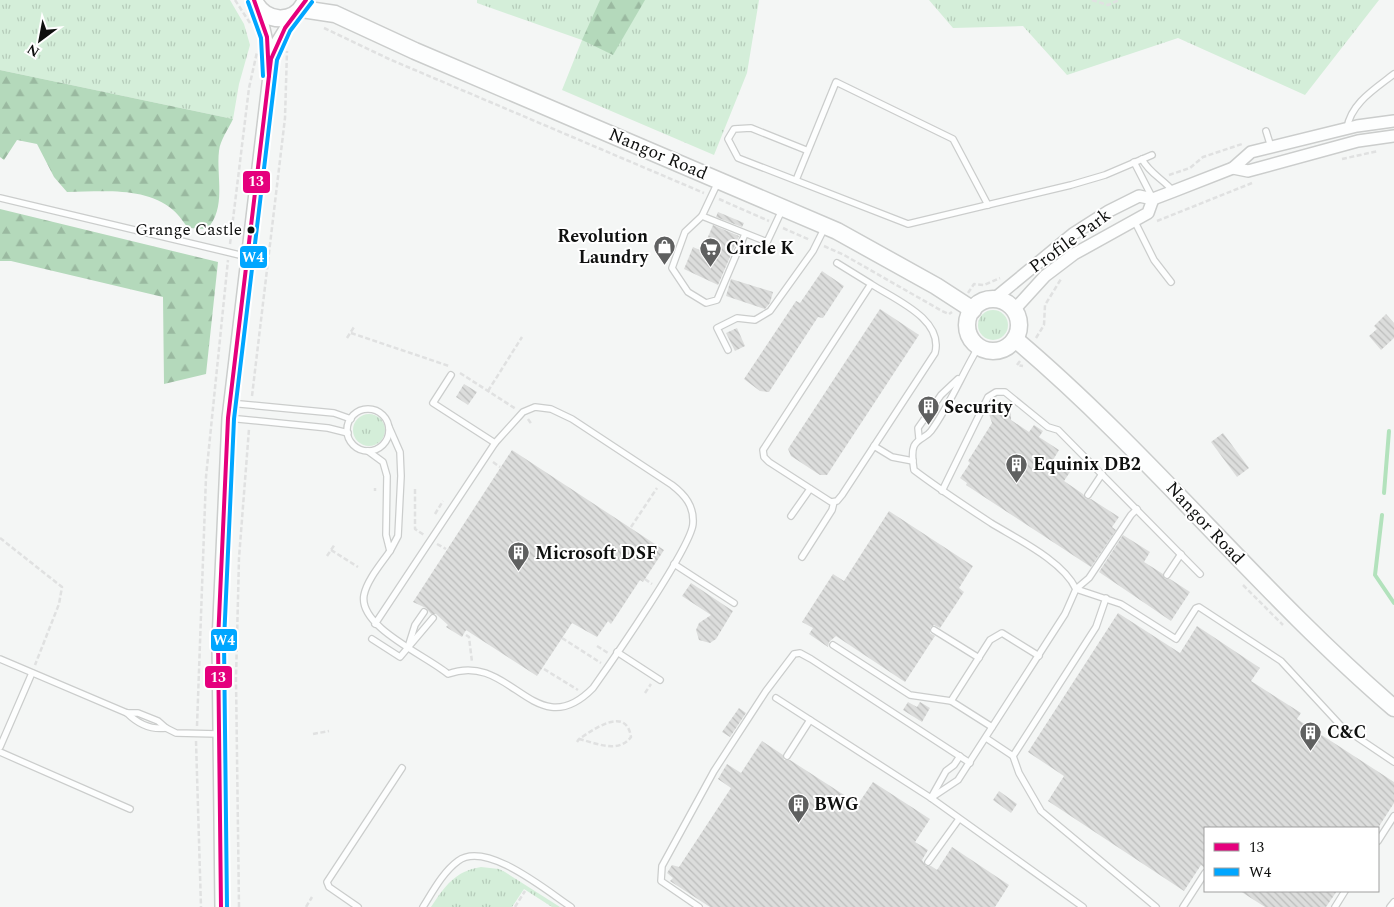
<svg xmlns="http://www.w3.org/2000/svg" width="1394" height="907" font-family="Spectral,serif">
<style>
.grass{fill:url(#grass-tufts)}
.forest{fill:url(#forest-firs)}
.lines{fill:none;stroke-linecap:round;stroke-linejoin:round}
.stream{stroke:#b2e2bc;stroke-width:4}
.building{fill:url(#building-back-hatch)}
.lane-casing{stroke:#cbcdcc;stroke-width:8}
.street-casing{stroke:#cbcdcc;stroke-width:14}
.secondary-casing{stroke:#cbcdcc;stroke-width:19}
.path{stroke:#e0e1e1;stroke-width:2.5;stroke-dasharray:5 2.5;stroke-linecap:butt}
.lane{stroke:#fdfefe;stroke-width:5.5}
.street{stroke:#fdfefe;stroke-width:11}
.secondary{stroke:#fdfefe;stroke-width:16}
.bus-1-casing{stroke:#fff;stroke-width:8}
.bus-2-casing{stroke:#fff;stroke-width:8}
.bus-1{stroke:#e5007d;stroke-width:4}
.bus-2{stroke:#00a6ff;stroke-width:4}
.bus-dot{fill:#0f100f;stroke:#fff;stroke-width:2}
.labels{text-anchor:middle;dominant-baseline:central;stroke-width:4;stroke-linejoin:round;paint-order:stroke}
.bus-label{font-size:17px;fill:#0f100f;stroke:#fff;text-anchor:end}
.street-label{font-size:18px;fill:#0f100f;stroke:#fff}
.poi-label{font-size:18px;font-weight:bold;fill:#0f100f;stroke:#fff;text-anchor:start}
.line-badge{stroke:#fff;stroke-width:2}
.badge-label{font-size:14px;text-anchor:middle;font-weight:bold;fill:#fff}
</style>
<defs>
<pattern id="grass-tufts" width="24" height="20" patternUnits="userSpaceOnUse" patternTransform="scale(1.25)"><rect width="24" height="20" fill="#d4eed9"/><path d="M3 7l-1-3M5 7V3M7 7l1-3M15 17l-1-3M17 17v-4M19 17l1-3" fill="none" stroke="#b5cbb9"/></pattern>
<pattern id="forest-firs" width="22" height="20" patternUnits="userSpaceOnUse" patternTransform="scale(1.25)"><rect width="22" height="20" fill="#b4d9bb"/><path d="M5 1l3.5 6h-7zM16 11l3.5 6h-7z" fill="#9ab9a0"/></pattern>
<pattern id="building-back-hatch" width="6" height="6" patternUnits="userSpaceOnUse" patternTransform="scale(1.25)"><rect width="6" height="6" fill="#dcdddc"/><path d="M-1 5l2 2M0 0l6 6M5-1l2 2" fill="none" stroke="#bcbdbc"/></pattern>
</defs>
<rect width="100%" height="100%" fill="#f4f6f5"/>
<g class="grass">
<polygon points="0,0 230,0 244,24 250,45 239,84 233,119 0,70"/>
<polygon points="477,0 759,0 747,73 714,155 562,90 582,40 477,3"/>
<polygon points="929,0 1379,0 1305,95 1178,38 1067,75 1023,26 953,28"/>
<circle cx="993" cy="325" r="15"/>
<circle cx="369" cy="430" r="16"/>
<path d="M 481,867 L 499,869 L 505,872 L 560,907 L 552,907 L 524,889 L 512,907 L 431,907 C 445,886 455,871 481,867 Z"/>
</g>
<g class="forest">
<polygon points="600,0 645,0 613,55 582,40"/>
<path d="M 0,70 L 233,119 C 229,128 220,140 219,151 C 216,176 227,208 207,229 L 188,228 C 184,223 179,215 173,210 C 145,186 101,192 67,192 L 54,177 L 37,144 L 17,140 L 4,160 L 0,157 Z"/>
<polygon points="0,209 218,262 206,374 164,384 163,297 11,261 0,261"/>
</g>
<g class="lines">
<g class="stream">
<polyline points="1384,493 1389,431"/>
<polyline points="1382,515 1375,575 1394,603"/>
</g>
</g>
<g class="building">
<polygon points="718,212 744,223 742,227 716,217"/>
<polygon points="713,225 739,236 718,285 684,269 693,247 702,251"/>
<polygon points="822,271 844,286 823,318 818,317 769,392 760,391 744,379 796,301 800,303"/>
<polygon points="731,279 773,292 770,303 765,309 726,296"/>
<polygon points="880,309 919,335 827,475 820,475 791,456 788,449"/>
<polygon points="1386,314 1394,323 1394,338 1381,350 1369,336 1377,329 1374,326"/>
<polygon points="737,328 745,346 735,351 726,333"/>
<polygon points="464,384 477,392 468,405 456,397"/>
<polygon points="996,402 1008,404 1011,409 1011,420 1029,432 1034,425 1043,431 1039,437 1059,450 1053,460 1070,472 1064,481 1083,494 1086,499 1091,499 1119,517 1112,527 1116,530 1091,567 966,485 967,483 960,478 970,463 968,461 992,423 988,411"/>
<polygon points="1223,433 1249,468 1237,477 1211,442"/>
<polygon points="512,450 664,550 643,582 640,580 611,624 608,621 597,637 572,623 537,676 466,630 462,637 446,627 448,625 436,614 431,614 426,608 413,602"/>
<polygon points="889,511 973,566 959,588 964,592 940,628 934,625 930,628 930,633 935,636 905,682 836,636 829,642 828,647 809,634 813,628 802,622 833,574 844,581"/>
<polygon points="1123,535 1150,552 1144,562 1163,574 1165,579 1170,579 1190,592 1171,621 1099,572"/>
<polygon points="691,583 733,611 716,639 710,643 699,640 696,630 699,623 711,615 682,596"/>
<polygon points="1118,613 1180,653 1197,626 1260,668 1251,681 1301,713 1297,719 1394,782 1394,803 1378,828 1205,828 1205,868 1201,865 1184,891 1048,801 1064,776 1028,752"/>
<polygon points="908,702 917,707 920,702 930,708 922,722 903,710"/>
<polygon points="739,708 746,713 730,737 722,732"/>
<polygon points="762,741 783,755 784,760 790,760 858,804 873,782 930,819 915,842 928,850 922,860 926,866 931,866 937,870 952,847 1009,885 995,907 710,907 670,881 673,878 667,873 672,865 679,867 731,788 718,779 727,764 741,773"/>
<polygon points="999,791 1017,804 1011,813 993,800"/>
<polygon points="1240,891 1337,891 1326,907 1265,907"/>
</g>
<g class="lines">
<defs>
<g id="lane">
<path d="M 1347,128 C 1351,103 1375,89 1394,74"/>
<polyline points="1266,131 1271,147"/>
<polyline points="806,150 751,128 734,129 728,139 738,158 908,224 1071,185 1105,175 1152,155"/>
<path d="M 1142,159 C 1149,173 1163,179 1173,191"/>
<polyline points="1134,162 1152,197"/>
<polyline points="796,180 836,82 953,139 988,205"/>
<polyline points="718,182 702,216 767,242 782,210"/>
<polyline points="0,198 248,257"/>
<polyline points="702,216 685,232 672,268 688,292 706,303 717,300 745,234"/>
<polyline points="1134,220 1154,260 1171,282"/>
<path d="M 837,263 L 871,284 L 763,450 L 764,457 L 769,462 L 831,502 L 837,501 L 842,495 L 935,353 C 944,319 894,299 871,284"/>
<polyline points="728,350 717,328 737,318 755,320 770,311 813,251 825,227"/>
<polyline points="451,375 433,403 495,443"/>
<polyline points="229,403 334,413 351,419"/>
<circle cx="368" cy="430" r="21"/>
<polyline points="228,418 328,428 348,433"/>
<polyline points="919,438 918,428 941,395 958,379"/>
<polyline points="874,446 892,457 913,461"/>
<polyline points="368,451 383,462 387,476 386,535 390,551 398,536 401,476 400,452 389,427"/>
<polyline points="942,491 988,397 996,392 1005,392 1048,427 1058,430 1200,574"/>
<polyline points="1088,495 1102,474"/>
<polyline points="791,516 810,489"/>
<polyline points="802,557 832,510 834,502"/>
<polyline points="674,564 734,603"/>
<polyline points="1167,575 1181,554"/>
<polyline points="1076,589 1121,604 1176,639 1196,608 1199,607 1281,661 1342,727 1394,762"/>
<polyline points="1076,589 1089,578 1131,515 1137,509"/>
<polyline points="1106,598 1096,627 1013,756 1019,773 1041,811 1156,907"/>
<path d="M 375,624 L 495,443 L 523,412 L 535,407 L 551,409 L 572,419 L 672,485 C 685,495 694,506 693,523 C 693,545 610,664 593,688 C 535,747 511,650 448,674 C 427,656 358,627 364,595 C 367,580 381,564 390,551"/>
<polyline points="934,630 979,658"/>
<polyline points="372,639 400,657 433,618"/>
<polyline points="409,644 415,625 424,612"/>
<polyline points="833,645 910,695 951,701"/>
<polyline points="617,652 660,680"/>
<polyline points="0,659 127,713 138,713 158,721 166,728 176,733 218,734"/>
<polyline points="776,698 931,798 1083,907"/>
<path d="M 127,713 C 138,724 150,730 166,728"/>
<polyline points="992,727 951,701 990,640 1002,633 1039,656"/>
<polyline points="986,738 1013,756"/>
<polyline points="0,747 32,673"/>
<polyline points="0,752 130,809"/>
<polyline points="787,756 810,720"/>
<polyline points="932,796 946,771 954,765 960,756"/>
<path d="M 931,798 L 958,780 L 1065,614 L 1076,589 C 1063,561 1017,539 991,523 C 965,506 939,489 914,470 C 913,463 911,453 914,446 C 918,438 926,438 931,431 C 950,405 962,374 979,346"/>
<polyline points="1378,841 1394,816"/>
<polyline points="928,862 959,819"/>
<polyline points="358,907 329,887 327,882 402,768"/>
<path d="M 423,907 C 433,891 443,872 458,861 C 486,840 547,891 571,907"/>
<polyline points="699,907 661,881 662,866 714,771 766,691 794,654 800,653 811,659 970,763"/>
<polyline points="1183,907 1205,873"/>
<polyline points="1335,907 1345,891"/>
<polyline points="1390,907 1394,902"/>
</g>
<g id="street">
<polyline points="260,11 271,59"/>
<polyline points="1233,168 1248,171 1358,141 1394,136"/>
<polyline points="994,299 1073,234 1109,211 1139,196 1153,199 1174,191 1233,168 1251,152 1357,126 1394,121"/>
<polyline points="1014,310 1045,276 1074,254 1148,213 1153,199"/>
<polyline points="221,907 218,641 228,418 271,59 277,42 293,16"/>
</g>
<g id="secondary">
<path d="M 254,0 C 264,24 296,25 306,0"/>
<polyline points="302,9 335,14 415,51 837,231 936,286 973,310"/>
<circle cx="993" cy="325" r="26"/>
<path d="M 1015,339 C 1150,453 1260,593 1394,708"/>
</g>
</defs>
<use href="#lane" class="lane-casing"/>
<use href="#street" class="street-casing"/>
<use href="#secondary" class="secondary-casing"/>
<g class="path">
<polyline points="235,0 250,23"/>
<polyline points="1092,0 1108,5 1119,0"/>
<polyline points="324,28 389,59 704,193"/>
<polyline points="1342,159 1378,151"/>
<polyline points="1169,175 1190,168 1203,157 1242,144"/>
<polyline points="719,199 769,221"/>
<polyline points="1157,221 1252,183"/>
<polyline points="783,228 810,240"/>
<polyline points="230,244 249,88 257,52"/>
<polyline points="824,246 844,255 942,311 949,314 952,312"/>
<polyline points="968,293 974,284 984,285 1000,278"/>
<polyline points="351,333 449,366"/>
<polyline points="347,338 354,327"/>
<polyline points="1036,338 1044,325 1045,305 1061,279"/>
<polyline points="1020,361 1017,365 1023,366"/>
<polyline points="460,373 516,409"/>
<polyline points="488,391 522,337"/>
<polyline points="252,396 285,118 287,51"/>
<polyline points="528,419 532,425"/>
<polyline points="493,462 500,467"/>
<polyline points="375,488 375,491"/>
<polyline points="415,489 415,529 424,535"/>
<polyline points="435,514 443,501"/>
<polyline points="631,527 657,488"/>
<polyline points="0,538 62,587 59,604 35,665"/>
<polyline points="437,544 446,549"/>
<polyline points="331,550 358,567"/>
<polyline points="327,556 335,544"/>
<polyline points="645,579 652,584"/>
<polyline points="1243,585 1283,625"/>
<polyline points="466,635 469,637 472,662"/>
<polyline points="562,638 601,663"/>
<polyline points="597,646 608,653"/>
<polyline points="544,669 578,690"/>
<polyline points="645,693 651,684"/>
<polyline points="197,726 206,477 228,260"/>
<polyline points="313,734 329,731"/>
<polyline points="196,741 201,907"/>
<path d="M 577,742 L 579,739 C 593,730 626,705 631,737 C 618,754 596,743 579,739"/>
<polyline points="239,907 236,679 239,558 249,429"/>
<polyline points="306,907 312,897"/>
<polyline points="515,907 525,891"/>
</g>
<use href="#lane" class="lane"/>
<use href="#street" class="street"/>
<use href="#secondary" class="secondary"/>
<defs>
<g id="bus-1">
<polyline points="254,0 267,37 269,76"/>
<polyline points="221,907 218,641 228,418 271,59 285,28 306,0"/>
</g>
<g id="bus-2">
<polyline points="248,2 261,38 263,76"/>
<polyline points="227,907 224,641 234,419 277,60 290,31 312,2"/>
</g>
</defs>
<use href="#bus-1" class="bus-1-casing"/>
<use href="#bus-2" class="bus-2-casing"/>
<use href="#bus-1" class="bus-1"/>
<use href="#bus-2" class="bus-2"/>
</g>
<defs>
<symbol id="shop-pin" viewBox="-11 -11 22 30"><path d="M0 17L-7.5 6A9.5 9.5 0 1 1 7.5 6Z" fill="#5f6060" stroke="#fff"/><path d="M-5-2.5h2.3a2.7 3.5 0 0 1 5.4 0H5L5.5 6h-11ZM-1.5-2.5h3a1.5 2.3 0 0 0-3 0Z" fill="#fff"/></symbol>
<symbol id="supermarket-pin" viewBox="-11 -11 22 30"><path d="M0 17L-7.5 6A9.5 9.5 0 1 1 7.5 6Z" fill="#5f6060" stroke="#fff"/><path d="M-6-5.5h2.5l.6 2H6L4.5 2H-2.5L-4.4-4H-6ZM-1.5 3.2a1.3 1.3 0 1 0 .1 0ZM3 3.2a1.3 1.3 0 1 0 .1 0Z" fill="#fff"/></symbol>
<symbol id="building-pin" viewBox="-11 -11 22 30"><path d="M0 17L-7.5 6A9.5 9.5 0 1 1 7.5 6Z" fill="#5f6060" stroke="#fff"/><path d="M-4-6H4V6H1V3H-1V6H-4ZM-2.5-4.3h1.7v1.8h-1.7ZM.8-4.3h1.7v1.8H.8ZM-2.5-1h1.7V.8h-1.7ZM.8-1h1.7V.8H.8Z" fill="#fff"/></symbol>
</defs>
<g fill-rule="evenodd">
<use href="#shop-pin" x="652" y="234" width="25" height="34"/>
<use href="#supermarket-pin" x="698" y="236" width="25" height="34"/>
<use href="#building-pin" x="916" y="394" width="25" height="34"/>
<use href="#building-pin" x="1004" y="452" width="25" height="34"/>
<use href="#building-pin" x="506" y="540" width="25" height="34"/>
<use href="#building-pin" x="1298" y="720" width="25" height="34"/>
<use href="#building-pin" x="786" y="792" width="25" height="34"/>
</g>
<circle class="bus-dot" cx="251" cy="230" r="4.5"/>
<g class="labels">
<g class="bus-label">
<text x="242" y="230">Grange Castle</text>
</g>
<g class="street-label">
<text transform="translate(658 154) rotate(23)">Nangor Road</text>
<text transform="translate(1070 241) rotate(-36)">Profile Park</text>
<text transform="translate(1205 523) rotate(47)">Nangor Road</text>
</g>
<g class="poi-label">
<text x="648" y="236" text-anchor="end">Revolution<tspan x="648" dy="21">Laundry</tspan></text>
<text x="726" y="248">Circle K</text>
<text x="944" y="407">Security</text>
<text x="1033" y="464">Equinix DB2</text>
<text x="535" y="553">Microsoft DSF</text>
<text x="1327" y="732">C&amp;C</text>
<text x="814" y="804">BWG</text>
</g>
</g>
<g class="line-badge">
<rect x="242" y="170" width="29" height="24" rx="5" fill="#e5007d"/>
<rect x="239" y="245" width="29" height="24" rx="5" fill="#00a6ff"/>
<rect x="210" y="628" width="28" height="24" rx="5" fill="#00a6ff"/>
<rect x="204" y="665" width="29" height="24" rx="5" fill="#e5007d"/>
</g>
<g class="badge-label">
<text x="256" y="186">13</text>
<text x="253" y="262">W4</text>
<text x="224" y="645">W4</text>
<text x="218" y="682">13</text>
</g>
<rect x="1204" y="827" width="175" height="65" fill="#ffffff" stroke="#9f9f9f"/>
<rect x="1214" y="843" width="25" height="8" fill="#e5007d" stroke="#9f9f9f"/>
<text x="1249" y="852" font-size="15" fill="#0f100f">13</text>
<rect x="1214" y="868" width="25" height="8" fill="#00a6ff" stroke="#9f9f9f"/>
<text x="1249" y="877" font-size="15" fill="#0f100f">W4</text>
<g transform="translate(40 40) rotate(212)" stroke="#ffffff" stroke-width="4" paint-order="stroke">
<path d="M0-4L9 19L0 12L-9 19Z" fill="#0f100f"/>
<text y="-8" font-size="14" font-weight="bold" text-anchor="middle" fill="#0f100f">N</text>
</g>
</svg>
